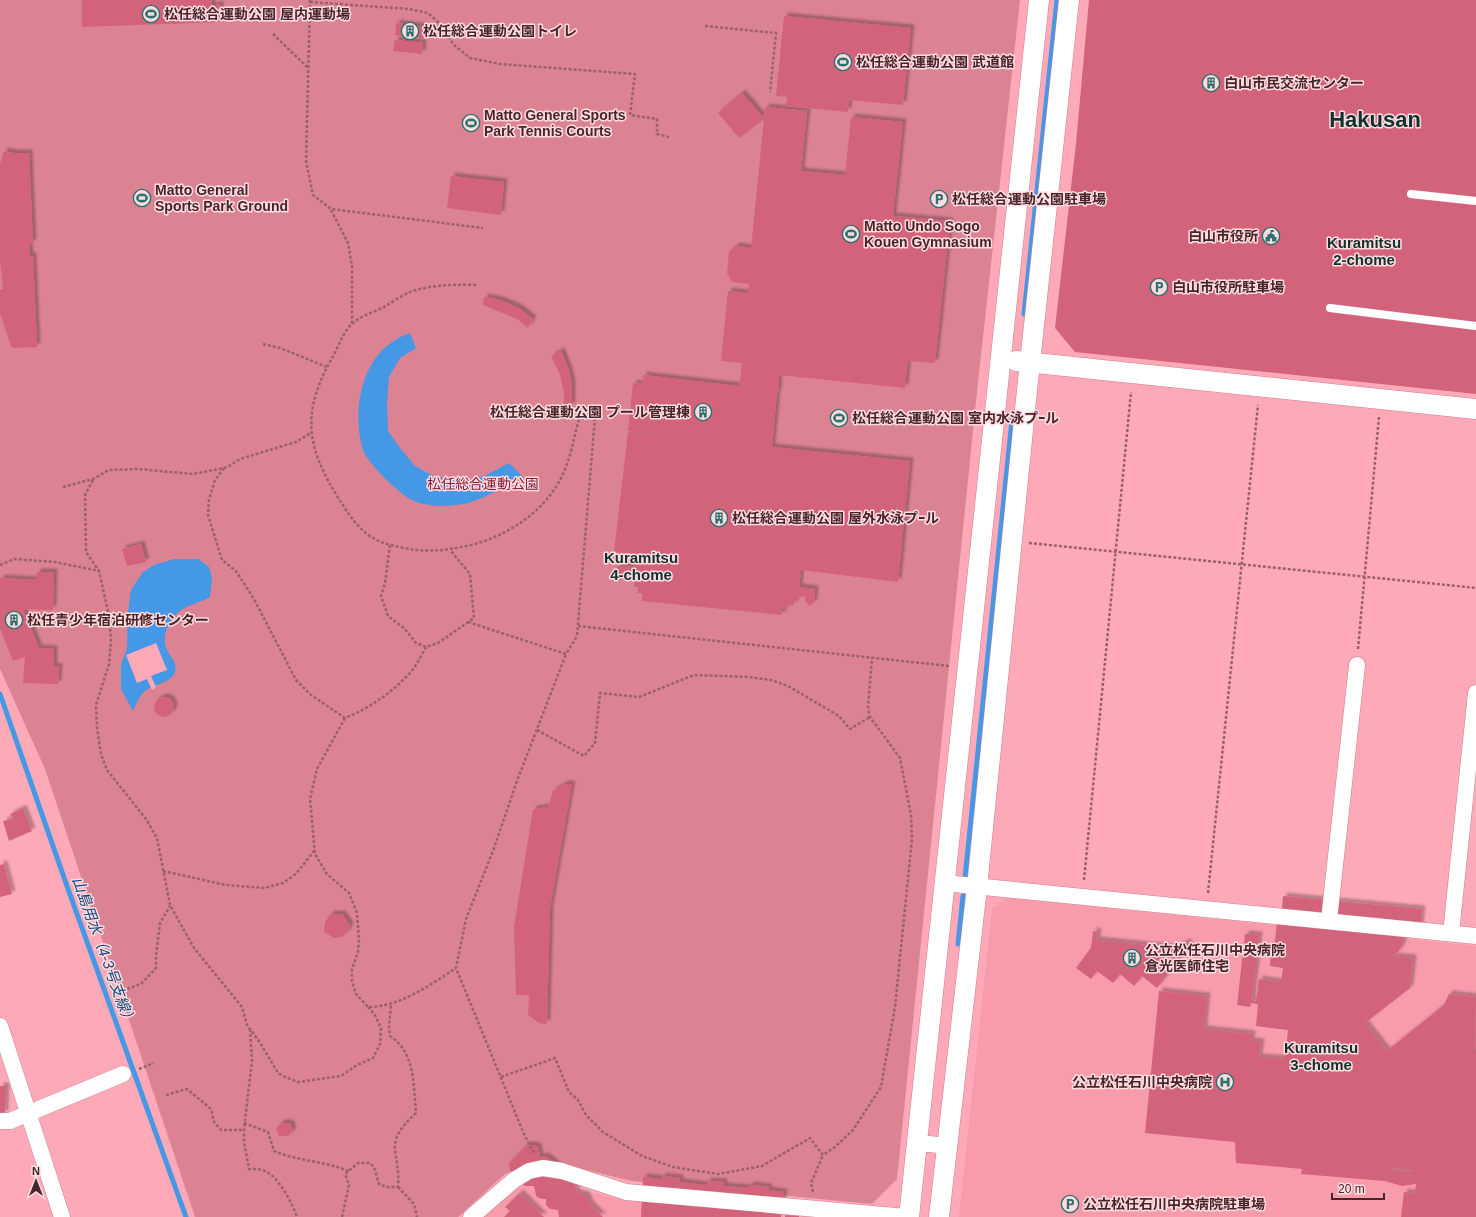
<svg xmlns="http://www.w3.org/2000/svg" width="1476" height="1217" font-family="Arial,'Noto Sans JP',sans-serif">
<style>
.built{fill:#f89bab}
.green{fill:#dc8393}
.water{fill:#4498e5}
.pier{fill:#fea9b7}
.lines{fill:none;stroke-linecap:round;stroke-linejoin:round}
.stream{stroke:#4498e5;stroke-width:5}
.building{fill:#d2637a;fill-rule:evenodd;filter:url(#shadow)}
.service-casing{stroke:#cf7e8c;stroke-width:9}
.minor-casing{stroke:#cf7e8c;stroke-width:17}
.tertiary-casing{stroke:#cf7e8c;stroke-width:21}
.path{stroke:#9a616b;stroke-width:2.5;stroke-dasharray:3 2;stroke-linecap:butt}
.service{stroke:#fff;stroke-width:8}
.minor{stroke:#fff;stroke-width:16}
.tertiary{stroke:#fff;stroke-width:20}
.labels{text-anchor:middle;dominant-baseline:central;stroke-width:3;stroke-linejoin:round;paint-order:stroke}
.poi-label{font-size:14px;font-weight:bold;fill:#47262b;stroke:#ffdbdf;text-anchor:start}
.park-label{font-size:14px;fill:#85203c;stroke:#ffdbdf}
.neighbourhood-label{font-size:15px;font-weight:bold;fill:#0f3230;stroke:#ffdbdf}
.water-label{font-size:15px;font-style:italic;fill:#104c7f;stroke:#ffdbdf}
.town-label{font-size:22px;font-weight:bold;fill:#0f3230;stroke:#ffdbdf}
</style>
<defs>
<filter id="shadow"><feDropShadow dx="3.5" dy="-3.5" stdDeviation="1" flood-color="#0004"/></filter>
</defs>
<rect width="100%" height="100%" fill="#fea9b7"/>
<g class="built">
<polygon points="1007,898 1476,946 1476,1217 959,1217 992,908"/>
<polygon points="548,1181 625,1201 773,1217 481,1217 515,1188"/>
</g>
<polygon class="green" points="0,0 1020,0 976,401 897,1179 872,1204 632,1181 540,1159 505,1174 458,1217 195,1217 45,769 0,669"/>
<g class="water">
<path d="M 410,333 L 416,348 L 400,358 L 389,377 L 387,403 L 388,431 L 400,448 L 415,466 L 435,477 L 465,482 L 484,476 L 509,463 L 522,476 C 504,487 477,504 456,505 C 443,507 426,506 414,501 C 401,496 367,463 363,450 C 352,415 360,361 394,341 C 399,337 405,335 410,333 Z"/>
<path d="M 174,559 L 198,559 L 209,567 L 212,578 L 210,597 C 202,602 193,603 185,608 C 171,614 160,635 167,650 C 170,657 178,663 175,672 C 171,684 152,684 144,692 C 139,696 136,705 133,711 L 121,689 L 121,665 L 127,648 L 128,612 L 131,590 L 143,572 L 154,565 Z"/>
</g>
<polygon class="pier" points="156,643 167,670 151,676 156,687 152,690 147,679 137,683 126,655"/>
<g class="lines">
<g class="stream">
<polyline points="1024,314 1057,0"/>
<polyline points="0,694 68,889 186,1217"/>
<polyline points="965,878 1012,420"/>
<polyline points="958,944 963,896"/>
</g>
</g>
<g class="building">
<polygon points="82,0 212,0 212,6 220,4 221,22 82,27"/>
<polygon points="1089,0 1476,0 1476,394 1075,352 1055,328 1076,144"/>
<polygon points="784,16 911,28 903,105 849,100 848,112 786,106 787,97 776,96"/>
<polygon points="396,23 425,27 423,39 395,35"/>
<polygon points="395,40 423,43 422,54 393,51"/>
<polygon points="742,93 761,115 764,115 765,107 807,111 801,171 845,175 851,117 903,122 893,216 950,221 935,363 908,361 905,388 779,375 778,393 773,393 777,393 772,447 910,461 898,582 801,570 799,587 815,589 814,602 810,606 805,601 805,596 800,596 799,600 794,600 794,605 788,604 788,609 782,608 782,615 642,601 642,593 637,593 638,587 634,587 634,580 630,579 631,573 623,572 623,578 619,581 616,578 617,566 633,567 635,554 614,552 628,432 679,436 628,431 633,383 642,384 643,375 739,386 739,388 742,363 721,361 728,291 748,293 749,284 732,282 727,273 729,252 736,246 751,248 764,119 739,138 718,113"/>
<polygon points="4,151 14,153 29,153 33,243 29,244 30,256 33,256 37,347 13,348 11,346 0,313 0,290 3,289 0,260 0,164"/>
<polygon points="451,176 504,182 501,215 447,208"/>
<polygon points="484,297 500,300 519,308 533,319 528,328 517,319 483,305"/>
<polygon points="561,351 569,370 572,385 572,406 564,407 564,393 560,375 551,356"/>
<polygon points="141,544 146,562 127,566 122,549"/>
<polygon points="37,572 54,572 53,610 23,609 39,648 54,649 54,666 59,667 58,684 23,683 25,657 13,661 0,629 0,578 36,580"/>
<circle cx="164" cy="707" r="10"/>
<polygon points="565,784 572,784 550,908 547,1021 546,1024 539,1023 528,1015 529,995 516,995 514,927 533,809 548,807 553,791"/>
<polygon points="23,808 32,831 9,841 3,821 13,819 10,814"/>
<polygon points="4,864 12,894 0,897 0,865"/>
<path d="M 1283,896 L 1422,909 L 1419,938 L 1404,937 L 1402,946 L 1398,952 L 1392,956 L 1413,958 L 1410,988 L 1365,1023 L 1387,1051 L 1444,1005 L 1449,994 L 1476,997 L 1475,1052 L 1476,1052 L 1476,1217 L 1401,1217 L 1404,1192 L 1419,1194 L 1415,1193 L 1416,1184 L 1402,1186 L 1385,1181 L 1301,1174 L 1302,1169 L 1236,1163 L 1235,1142 L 1145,1133 L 1159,991 L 1207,996 L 1204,1029 L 1252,1034 L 1251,1041 L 1261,1042 L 1259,1057 L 1285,1059 L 1288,1030 L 1256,1026 L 1258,1004 L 1251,1003 L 1250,1007 L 1237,1005 L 1245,934 L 1259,935 L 1252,1000 L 1256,1001 L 1259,979 L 1281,982 L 1283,968 L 1270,966 L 1272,942 L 1275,942 L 1277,920 L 1281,920 ZM 1392,1168 L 1412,1170 L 1411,1172 L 1391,1170 Z"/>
<polygon points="331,914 342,914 350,925 348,931 342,937 334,938 324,932 325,922"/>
<polygon points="1093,931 1098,932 1097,940 1176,948 1186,942 1190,945 1157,988 1142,976 1134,986 1120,974 1113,983 1097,971 1091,979 1076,968 1091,948"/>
<polygon points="0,1086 6,1086 5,1114 0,1114"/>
<polygon points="281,1123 290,1123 293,1131 288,1136 279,1136 276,1129"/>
<polygon points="527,1145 533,1145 538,1147 540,1157 545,1156 551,1160 575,1184 577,1193 586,1195 590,1204 603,1217 559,1217 558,1210 550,1209 546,1205 546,1199 541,1199 536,1196 534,1186 525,1186 511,1172 509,1166 509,1163"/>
<polygon points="662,1176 680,1178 680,1182 707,1185 707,1181 724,1182 724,1186 749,1188 750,1185 769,1187 768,1190 784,1192 781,1217 641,1217 643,1177 662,1179"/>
<polygon points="520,1193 544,1217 504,1217 510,1211 505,1207"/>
<polygon points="785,1215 799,1216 799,1217 785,1217"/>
</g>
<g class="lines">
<defs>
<g id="service">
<polyline points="1411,194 1476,201"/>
<polyline points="1330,308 1476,326"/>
</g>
<g id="minor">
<polyline points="944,883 1476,936"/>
<polyline points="1329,920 1357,665"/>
<polyline points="1451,933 1476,693"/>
<polyline points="0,1026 62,1217"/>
<polyline points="0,1121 10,1121 123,1074"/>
<polyline points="918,1143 949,1146"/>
<polyline points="471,1217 514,1180 529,1171 543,1168 562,1171 626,1192 906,1217"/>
</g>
<g id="tertiary">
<polyline points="1016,361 1476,409"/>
<polyline points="909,1217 1039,0"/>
<polyline points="939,1217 977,887 1026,400 1069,0"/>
</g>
</defs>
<use href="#service" class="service-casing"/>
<use href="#minor" class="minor-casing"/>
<use href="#tertiary" class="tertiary-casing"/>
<g class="path">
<polyline points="310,0 306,161 313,195 331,209 483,228"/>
<polyline points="310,2 409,9 428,13 438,22 454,45 470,58 500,64 635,74 630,115 657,119 657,134 669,137"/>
<polyline points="705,26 776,33 770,92"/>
<polyline points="273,34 307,67"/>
<polyline points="331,210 348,243 352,266 352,324"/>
<path d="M 476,285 C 457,284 434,285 416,290 C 405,293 394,301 384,307 C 374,312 360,316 352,324 C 343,332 338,348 332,358 C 301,413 306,447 339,499 C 349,515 360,532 377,540 C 384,544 392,545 399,547 C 426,553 444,551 471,545 C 507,536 544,512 561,478 C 571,459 574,436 580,415"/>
<polyline points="263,344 280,348 327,367"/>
<path d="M 224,468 L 215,480 L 209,499 L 208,515 L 222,560 L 236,571 L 254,599 L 296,680 L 311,695 L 345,718 C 370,708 391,693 409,674 C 416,667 421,656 426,647"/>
<polyline points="93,480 85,495 86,552 99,571"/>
<polyline points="63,487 93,479 109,470 138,469 193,474 224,468 229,466 240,459 296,442 311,433"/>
<polyline points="1029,543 1476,588"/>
<polyline points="390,545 385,583 381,596 388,616 404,628 416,643 426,647 438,643 474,618 470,574 450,550"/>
<polyline points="0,565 14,559 55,562 99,571 109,616 111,640 109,664 96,705 97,727 101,754 107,770 146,819 157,838 170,905 194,948 242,1007 247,1025 259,1041 278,1073 285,1077 298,1082 341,1076 357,1065 373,1058 380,1044 381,1028 375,1015 368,1007"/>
<polyline points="468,622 566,654 577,636 595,417"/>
<polyline points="578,626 949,666"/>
<polyline points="1358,649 1379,417"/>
<path d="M 345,718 L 317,769 L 310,799 L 315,854 L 327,874 L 349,893 L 357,913 L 359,940 L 358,952 L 352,969 L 352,981 L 356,994 L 368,1007 C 400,1007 430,985 456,968"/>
<polyline points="537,730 584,756 595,743 600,693 639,697 694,675 749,677 771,680 788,686 839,716 850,729 870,717"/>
<polyline points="163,871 226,885 265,888 283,883 296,874 314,851"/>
<polyline points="1084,880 1131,392"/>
<polyline points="1208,893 1258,405"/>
<polyline points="127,989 141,984 156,968 156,955 160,923 170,906"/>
<path d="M 250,1029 L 252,1061 L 244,1129 L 244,1142 L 249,1169 C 254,1169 261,1169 265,1171 C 279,1177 292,1203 297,1217"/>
<polyline points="139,1069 154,1063"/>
<polyline points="501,1077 555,1058 569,1092 578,1100 586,1115 603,1132 642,1156 673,1167 718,1174 762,1166 810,1138 823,1155 835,1147 853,1130 881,1087 895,1007 912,839 911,815 900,758 870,717 868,706 872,658"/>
<polyline points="166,1095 187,1089 211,1109 214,1122 221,1130 244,1130"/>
<path d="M 244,1123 L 268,1132 L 274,1151 C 298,1161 324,1161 349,1171"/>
<polyline points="534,1153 524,1134 456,968 466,919 493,851 517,781 566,654"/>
<polyline points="398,1187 414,1204 417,1217"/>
<polyline points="813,1192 811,1183 823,1155"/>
<path d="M 342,1217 L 349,1185 L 345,1174 L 358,1163 L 370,1163 L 374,1167 L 379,1184 L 386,1187 L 398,1187 C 401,1149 381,1145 416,1113 C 413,1085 416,1053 390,1036 L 389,1026 L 391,1004"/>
</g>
<use href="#service" class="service"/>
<use href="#minor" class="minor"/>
<use href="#tertiary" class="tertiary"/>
</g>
<defs>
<symbol id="stadium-ring" viewBox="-11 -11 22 22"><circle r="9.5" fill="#ffdbdf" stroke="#29726d" stroke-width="1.5"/><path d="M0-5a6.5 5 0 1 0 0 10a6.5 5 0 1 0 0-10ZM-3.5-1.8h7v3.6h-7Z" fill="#29726d"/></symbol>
<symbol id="building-ring" viewBox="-11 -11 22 22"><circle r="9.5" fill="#ffdbdf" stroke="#29726d" stroke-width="1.5"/><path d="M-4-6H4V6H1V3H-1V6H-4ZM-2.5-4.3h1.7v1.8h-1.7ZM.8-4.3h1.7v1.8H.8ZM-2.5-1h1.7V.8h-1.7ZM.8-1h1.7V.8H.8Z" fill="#29726d"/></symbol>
<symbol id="parking-ring" viewBox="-11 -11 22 22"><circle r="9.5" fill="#ffdbdf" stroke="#29726d" stroke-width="1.5"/><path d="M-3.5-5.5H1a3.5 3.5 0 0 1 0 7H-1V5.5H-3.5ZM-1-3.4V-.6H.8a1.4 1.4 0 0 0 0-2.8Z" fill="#29726d"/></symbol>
<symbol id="civic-ring" viewBox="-11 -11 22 22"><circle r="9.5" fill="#ffdbdf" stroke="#29726d" stroke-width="1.5"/><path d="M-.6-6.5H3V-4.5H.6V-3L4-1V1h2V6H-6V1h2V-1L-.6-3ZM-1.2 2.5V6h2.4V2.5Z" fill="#29726d"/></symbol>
<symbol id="hospital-ring" viewBox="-11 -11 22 22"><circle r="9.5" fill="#ffdbdf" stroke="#29726d" stroke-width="1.5"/><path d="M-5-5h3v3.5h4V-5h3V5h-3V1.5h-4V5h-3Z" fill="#29726d"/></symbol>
</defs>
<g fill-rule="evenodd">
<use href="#stadium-ring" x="141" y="4" width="20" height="20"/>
<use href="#building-ring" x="400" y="21" width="20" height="20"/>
<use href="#stadium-ring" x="833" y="52" width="20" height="20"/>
<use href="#building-ring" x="1201" y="73" width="20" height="20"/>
<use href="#stadium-ring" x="461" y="113" width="20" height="20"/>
<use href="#stadium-ring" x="132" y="188" width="20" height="20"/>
<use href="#parking-ring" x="929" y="189" width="20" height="20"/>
<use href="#stadium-ring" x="841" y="224" width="20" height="20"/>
<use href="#civic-ring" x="1261" y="226" width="20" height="20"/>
<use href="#parking-ring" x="1149" y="277" width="20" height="20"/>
<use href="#building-ring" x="693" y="402" width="20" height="20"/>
<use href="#stadium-ring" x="829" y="408" width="20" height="20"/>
<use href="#building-ring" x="709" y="508" width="20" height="20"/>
<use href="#building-ring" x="4" y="610" width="20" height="20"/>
<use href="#building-ring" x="1122" y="948" width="20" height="20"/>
<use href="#hospital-ring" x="1215" y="1072" width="20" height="20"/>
<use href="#parking-ring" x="1060" y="1194" width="20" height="20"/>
</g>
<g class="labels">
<g class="poi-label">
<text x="164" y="14">松任総合運動公園 屋内運動場</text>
<text x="423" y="31">松任総合運動公園トイレ</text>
<text x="856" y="62">松任総合運動公園 武道館</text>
<text x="1224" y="83">白山市民交流センター</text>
<text x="484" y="115">Matto General Sports<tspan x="484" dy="16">Park Tennis Courts</tspan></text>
<text x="155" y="190">Matto General<tspan x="155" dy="16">Sports Park Ground</tspan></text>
<text x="952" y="199">松任総合運動公園駐車場</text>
<text x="864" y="226">Matto Undo Sogo<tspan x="864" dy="16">Kouen Gymnasium</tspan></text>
<text x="1258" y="236" text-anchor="end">白山市役所</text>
<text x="1172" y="287">白山市役所駐車場</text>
<text x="690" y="412" text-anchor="end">松任総合運動公園 プール管理棟</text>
<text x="852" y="418">松任総合運動公園 室内水泳プｰル</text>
<text x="732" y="518">松任総合運動公園 屋外水泳プｰル</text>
<text x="27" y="620">松任青少年宿泊研修センター</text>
<text x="1145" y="950">公立松任石川中央病院<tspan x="1145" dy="16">倉光医師住宅</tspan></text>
<text x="1212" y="1082" text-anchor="end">公立松任石川中央病院</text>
<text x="1083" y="1204">公立松任石川中央病院駐車場</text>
</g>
<g class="park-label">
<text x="483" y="484">松任総合運動公園</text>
</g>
<g class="neighbourhood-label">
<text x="1364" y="242">Kuramitsu<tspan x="1364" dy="17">2-chome</tspan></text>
<text x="641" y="557">Kuramitsu<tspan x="641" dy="17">4-chome</tspan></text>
<text x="1321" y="1047">Kuramitsu<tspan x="1321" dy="17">3-chome</tspan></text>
</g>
<g class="water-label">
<text transform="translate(104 951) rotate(70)">山島用水（4-3号支線）</text>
</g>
<g class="town-label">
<text x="1375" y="119">Hakusan</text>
</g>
</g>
<g transform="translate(36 1181)" stroke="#ffdbdf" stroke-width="3" paint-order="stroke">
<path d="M0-3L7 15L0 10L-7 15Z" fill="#47262b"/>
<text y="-6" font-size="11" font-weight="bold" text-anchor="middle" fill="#47262b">N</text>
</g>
<path d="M1332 1193v6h52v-6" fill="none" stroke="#47262b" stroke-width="2"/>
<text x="1338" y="1193" font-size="12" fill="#47262b" stroke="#ffdbdf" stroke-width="3" paint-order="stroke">20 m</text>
</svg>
